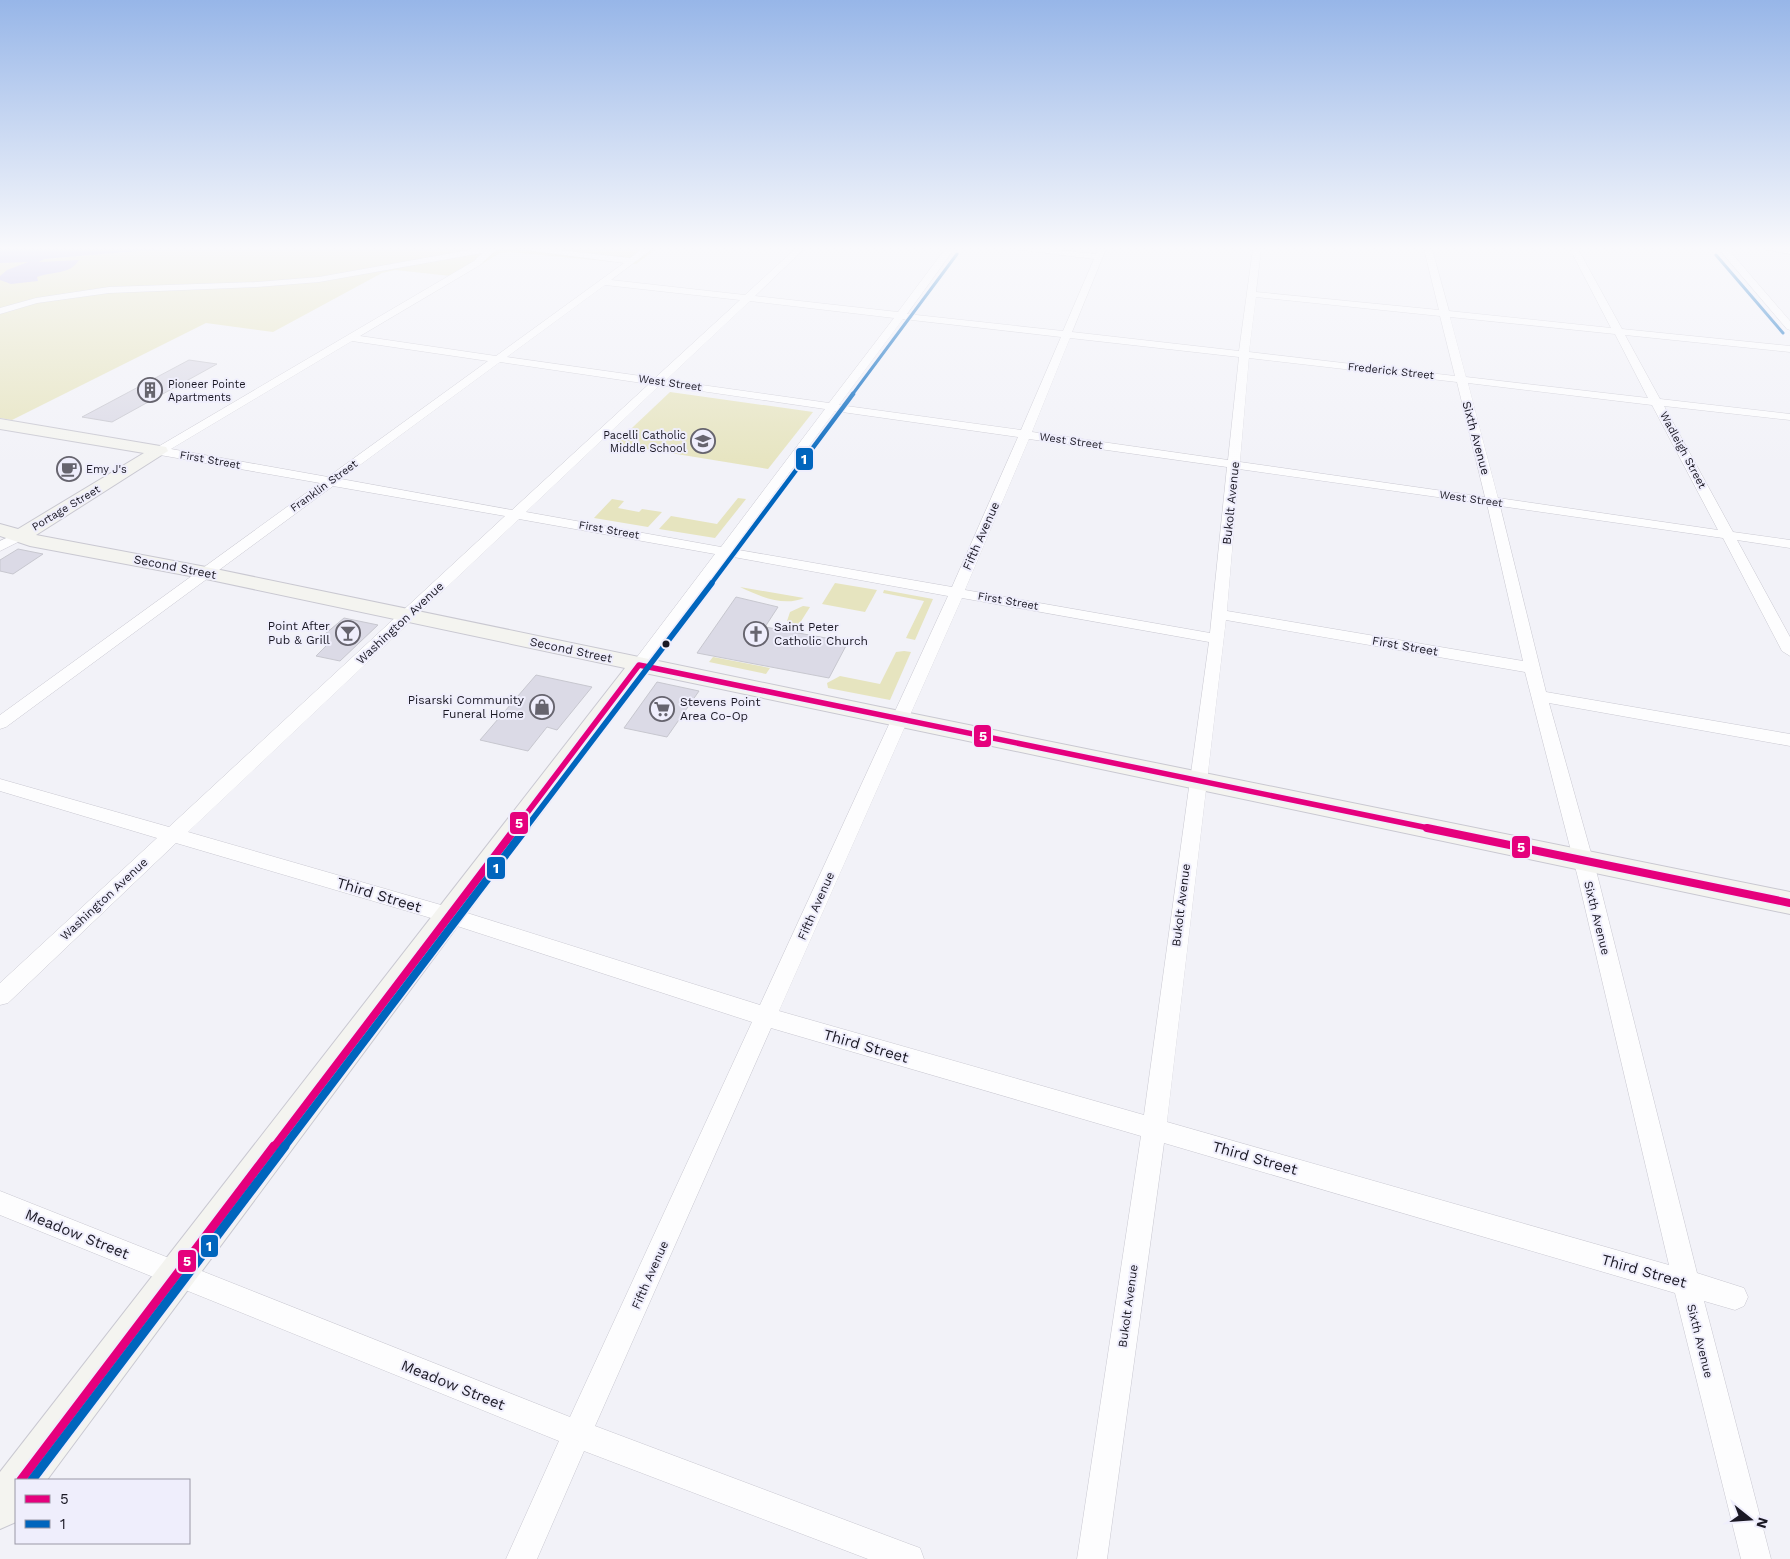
<svg xmlns="http://www.w3.org/2000/svg" width="1790" height="1559" font-family="'Work Sans',sans-serif">
<style>
.green{fill:#e6e4bf}
.water{fill:#bfb8e8}
.building{fill:#dbdae6;stroke:#c7c7cf}
.lines{fill:none;stroke-linecap:round;stroke-linejoin:round}
.street-casing{stroke:#c9c8d1;stroke-width:1}
.secondary-casing{stroke:#c9c8d1;stroke-width:2}
.street{fill:#fdfdfe;fill-rule:evenodd}
.secondary{fill:#f4f4f0;fill-rule:evenodd}
.bus-1-far2-casing{stroke:#efeefc;stroke-width:9}
.bus-1-far1-casing{stroke:#efeefc;stroke-width:11}
.bus-1-casing{stroke:#efeefc;stroke-width:13}
.bus-2-far4-casing{stroke:#efeefc;stroke-width:5}
.bus-2-far3-casing{stroke:#efeefc;stroke-width:7}
.bus-2-far2-casing{stroke:#efeefc;stroke-width:9}
.bus-2-far1-casing{stroke:#efeefc;stroke-width:11}
.bus-2-casing{stroke:#efeefc;stroke-width:13}
.bus-1-far2{stroke:#e5007d;stroke-width:5.5}
.bus-1-far1{stroke:#e5007d;stroke-width:8}
.bus-1{stroke:#e5007d;stroke-width:9}
.bus-2-far4{stroke:#0065bd;stroke-width:3}
.bus-2-far3{stroke:#0065bd;stroke-width:4.5}
.bus-2-far2{stroke:#0065bd;stroke-width:5.5}
.bus-2-far1{stroke:#0065bd;stroke-width:8}
.bus-2{stroke:#0065bd;stroke-width:9}
.bus-dot{fill:#1a1824;stroke:#efeefc;stroke-width:2}
.labels{text-anchor:middle;dominant-baseline:central;stroke-width:4;stroke-linejoin:round;paint-order:stroke}
.far-street-label{font-size:11px;fill:#1a1824;stroke:#efeefc}
.far-poi-label{font-size:11px;fill:#1a1824;stroke:#efeefc;text-anchor:start}
.street-label{font-size:12px;fill:#1a1824;stroke:#efeefc}
.poi-label{font-size:12px;fill:#1a1824;stroke:#efeefc;text-anchor:end}
.near-street-label{font-size:15px;fill:#1a1824;stroke:#efeefc}
.line-badge{stroke:#efeefc;stroke-width:2}
.badge-label{font-size:14px;text-anchor:middle;font-weight:bold;fill:#fff}
</style>
<rect width="100%" height="100%" fill="#f2f2f8"/>
<g class="green">
<polygon points="161,249 656,249 636,264 510,252 500,253 460,277 395,270 382,273 273,332 206,323 12,420 0,418 0,263"/>
<polygon points="670,392 813,412 768,469 615,444"/>
<polygon points="738,498 746,499 715,538 659,529 671,516 717,524"/>
<polygon points="612,499 624,501 618,508 639,512 642,509 662,512 648,527 594,518"/>
<polygon points="835,583 877,590 865,612 822,604"/>
<path d="M 740,587 L 804,598 C 783,607 759,596 740,587 Z"/>
<polygon points="884,590 933,599 915,640 906,638 924,601 883,593"/>
<polygon points="803,606 810,607 798,626 787,621 790,612"/>
<polygon points="904,651 911,652 890,700 828,688 827,683 840,676 880,684 896,652"/>
<polygon points="713,657 770,668 766,674 709,662"/>
</g>
<path class="water" d="M 0,249 L 161,249 L 44,259 L 39,262 L 79,260 C 70,275 52,271 37,277 L 38,281 L 11,284 L 0,280 L 0,276 L 7,270 L 28,262 L 0,263 Z"/>
<g class="building">
<polygon points="189,360 217,364 112,422 82,417"/>
<polygon points="18,549 43,554 13,574 0,571 0,560"/>
<polygon points="736,597 778,607 765,627 848,642 829,678 697,653"/>
<polygon points="344,618 378,625 340,661 316,656 330,642 318,640"/>
<polygon points="536,675 592,687 557,730 547,727 528,751 480,740"/>
<polygon points="657,682 699,691 667,737 624,728"/>
</g>
<g class="lines">
<defs>
<g id="street">
<path d="M 475,249 L 497,249 L 480,265 L 360,336 L 496,356 L 624,263 L 518,249 L 549,249 L 630,258 L 642,249 L 652,249 L 611,280 L 745,295 L 795,249 L 804,249 L 755,296 L 898,312 L 945,249 L 954,249 L 907,314 L 1063,331 L 1094,259 L 1014,249 L 1048,249 L 1096,254 L 1098,249 L 1106,249 L 1072,332 L 1239,351 L 1253,249 L 1261,249 L 1256,292 L 1439,310 L 1424,249 L 1432,249 L 1449,311 L 1611,328 L 1570,249 L 1578,249 L 1622,329 L 1790,346 L 1790,352 L 1625,335 L 1660,399 L 1790,414 L 1790,420 L 1664,406 L 1733,532 L 1790,540 L 1790,548 L 1737,540 L 1790,637 L 1790,656 L 1782,651 L 1723,538 L 1500,506 L 1546,692 L 1790,734 L 1790,746 L 1549,703 L 1598,878 L 1697,1273 L 1744,1288 L 1748,1297 L 1744,1306 L 1735,1310 L 1704,1301 L 1771,1559 L 1741,1559 L 1675,1293 L 1164,1143 L 1107,1559 L 1077,1559 L 1141,1136 L 771,1028 L 595,1426 L 909,1544 L 920,1548 L 924,1559 L 868,1559 L 584,1451 L 537,1559 L 506,1559 L 559,1441 L 0,1215 L 0,1191 L 570,1417 L 752,1022 L 448,923 L 176,843 L 8,1003 L 0,1005 L 0,983 L 157,838 L 0,791 L 0,779 L 169,827 L 505,516 L 333,486 L 6,727 L 0,729 L 0,715 L 320,483 L 160,455 L 156,454 L 156,448 L 474,261 L 482,253 L 319,282 L 257,287 L 109,293 L 37,303 L 0,314 L 0,308 L 36,298 L 109,287 L 257,282 L 319,277 ZM 605,285 L 740,300 L 655,378 L 507,357 ZM 1256,297 L 1440,316 L 1455,376 L 1249,352 ZM 750,301 L 894,318 L 829,403 L 666,380 ZM 1450,317 L 1615,334 L 1648,398 L 1466,377 ZM 903,319 L 1061,337 L 1021,430 L 839,405 ZM 1070,338 L 1239,357 L 1228,460 L 1032,432 ZM 352,341 L 488,361 L 328,477 L 171,449 ZM 1249,358 L 1457,382 L 1485,497 L 1240,462 ZM 500,362 L 649,384 L 512,510 L 341,479 ZM 1468,383 L 1652,405 L 1718,530 L 1498,498 ZM 660,385 L 825,409 L 721,547 L 526,512 ZM 835,411 L 1018,437 L 952,587 L 733,549 ZM 1029,439 L 1227,467 L 1210,633 L 965,590 ZM 1239,469 L 1487,504 L 1523,661 L 1227,611 ZM 519,519 L 715,554 L 634,661 L 631,665 L 634,669 L 644,669 L 728,556 L 948,596 L 760,1005 L 448,907 L 188,832 ZM 962,598 L 1209,642 L 1144,1115 L 779,1011 ZM 1226,620 L 1525,672 L 1578,878 L 1669,1265 L 1167,1122 Z"/>
<polygon points="1719,249 1728,249 1790,321 1790,330 1787,329"/>
<polygon points="1764,249 1790,249 1790,254"/>
<polygon points="21,531 28,535 26,538 0,551 0,541"/>
</g>
<polygon id="secondary" points="0,419 160,446 166,447 168,451 36,535 206,567 880,707 1790,892 1790,914 645,673 47,1480 16,1480 16,1522 0,1529 0,1472 625,668 206,579 30,546 0,536 0,524 18,529 144,453 0,429"/>
</defs>
<use href="#street" class="street-casing"/>
<use href="#secondary" class="secondary-casing"/>
<use href="#street" class="street"/>
<use href="#secondary" class="secondary"/>
<defs>
<polyline id="bus-1-far2" points="515,829 639,665 1433,829"/>
<g id="bus-1-far1">
<polyline points="1427,828 1790,903"/>
<polyline points="274,1147 516,828"/>
</g>
<polyline id="bus-1" points="21,1480 274,1146"/>
<g id="bus-2-far4">
<polyline points="1716,255 1783,333"/>
<polyline points="852,395 957,254"/>
</g>
<polyline id="bus-2-far3" points="711,584 853,394"/>
<polyline id="bus-2-far2" points="525,829 712,583"/>
<polyline id="bus-2-far1" points="284,1147 526,828"/>
<polyline id="bus-2" points="32,1480 285,1146"/>
</defs>
<use href="#bus-1-far2" class="bus-1-far2-casing"/>
<use href="#bus-1-far1" class="bus-1-far1-casing"/>
<use href="#bus-1" class="bus-1-casing"/>
<use href="#bus-2-far4" class="bus-2-far4-casing"/>
<use href="#bus-2-far3" class="bus-2-far3-casing"/>
<use href="#bus-2-far2" class="bus-2-far2-casing"/>
<use href="#bus-2-far1" class="bus-2-far1-casing"/>
<use href="#bus-2" class="bus-2-casing"/>
<use href="#bus-1-far2" class="bus-1-far2"/>
<use href="#bus-1-far1" class="bus-1-far1"/>
<use href="#bus-1" class="bus-1"/>
<use href="#bus-2-far4" class="bus-2-far4"/>
<use href="#bus-2-far3" class="bus-2-far3"/>
<use href="#bus-2-far2" class="bus-2-far2"/>
<use href="#bus-2-far1" class="bus-2-far1"/>
<use href="#bus-2" class="bus-2"/>
</g>
<linearGradient id="sky" x2="0" y2="1"><stop stop-color="#97b6e8"/><stop offset="0.53" stop-color="#f9f9fc"/><stop offset="1" stop-color="#f9f9fc" stop-opacity="0"/></linearGradient>
<rect width="1790" height="468" fill="url(#sky)"/>
<defs>
<symbol id="building-ring" viewBox="-11 -11 22 22"><circle r="9.5" fill="#efeefc" stroke="#66646e" stroke-width="1.5"/><path d="M-4-6H4V6H1V3H-1V6H-4ZM-2.5-4.3h1.7v1.8h-1.7ZM.8-4.3h1.7v1.8H.8ZM-2.5-1h1.7V.8h-1.7ZM.8-1h1.7V.8H.8Z" fill="#66646e"/></symbol>
<symbol id="school-ring" viewBox="-11 -11 22 22"><circle r="9.5" fill="#efeefc" stroke="#66646e" stroke-width="1.5"/><path d="M0-5L7-2L0 1L-7-2ZM-4 1L0 2.5L4 1V4Q0 6-4 4Z" fill="#66646e"/></symbol>
<symbol id="cafe-ring" viewBox="-11 -11 22 22"><circle r="9.5" fill="#efeefc" stroke="#66646e" stroke-width="1.5"/><path d="M-5.5-4.5H6V0H3Q3 3.5 0 3.5H-2.5Q-5.5 3.5-5.5 0ZM3-3.2v2h1.7v-2ZM-6 4.5H4V6H-6Z" fill="#66646e"/></symbol>
<symbol id="bar-ring" viewBox="-11 -11 22 22"><circle r="9.5" fill="#efeefc" stroke="#66646e" stroke-width="1.5"/><path d="M-6-5H6L.8 .8V4.5H3.5V6h-7V4.5H-.8V.8Z" fill="#66646e"/></symbol>
<symbol id="church-ring" viewBox="-11 -11 22 22"><circle r="9.5" fill="#efeefc" stroke="#66646e" stroke-width="1.5"/><path d="M-1.2-6h2.4v3.5h3.3v2.4h-3.3V6h-2.4V-.1h-3.3v-2.4h3.3Z" fill="#66646e"/></symbol>
<symbol id="shop-ring" viewBox="-11 -11 22 22"><circle r="9.5" fill="#efeefc" stroke="#66646e" stroke-width="1.5"/><path d="M-5-2.5h2.3a2.7 3.5 0 0 1 5.4 0H5L5.5 6h-11ZM-1.5-2.5h3a1.5 2.3 0 0 0-3 0Z" fill="#66646e"/></symbol>
<symbol id="supermarket-ring" viewBox="-11 -11 22 22"><circle r="9.5" fill="#efeefc" stroke="#66646e" stroke-width="1.5"/><path d="M-6-5.5h2.5l.6 2H6L4.5 2H-2.5L-4.4-4H-6ZM-1.5 3.2a1.3 1.3 0 1 0 .1 0ZM3 3.2a1.3 1.3 0 1 0 .1 0Z" fill="#66646e"/></symbol>
</defs>
<g fill-rule="evenodd">
<use href="#building-ring" x="136" y="376" width="28" height="28"/>
<use href="#school-ring" x="689" y="427" width="28" height="28"/>
<use href="#cafe-ring" x="55" y="455" width="28" height="28"/>
<use href="#bar-ring" x="334" y="619" width="28" height="28"/>
<use href="#church-ring" x="742" y="620" width="28" height="28"/>
<use href="#shop-ring" x="528" y="693" width="28" height="28"/>
<use href="#supermarket-ring" x="648" y="695" width="28" height="28"/>
</g>
<circle class="bus-dot" cx="666" cy="644" r="4.5"/>
<g class="labels">
<g class="far-street-label">
<text transform="translate(1391 371) rotate(6)">Frederick Street</text>
<text transform="translate(670 383) rotate(8)">West Street</text>
<text transform="translate(1071 441) rotate(8)">West Street</text>
<text transform="translate(1683 450) rotate(62)">Wadleigh Street</text>
<text transform="translate(210 460) rotate(10)">First Street</text>
<text transform="translate(324 486) rotate(-36)">Franklin Street</text>
<text transform="translate(1471 499) rotate(8)">West Street</text>
<text transform="translate(66 508) rotate(-31)">Portage Street</text>
<text transform="translate(609 530) rotate(10)">First Street</text>
<text transform="translate(1008 601) rotate(10)">First Street</text>
</g>
<g class="far-poi-label">
<text x="168" y="384">Pioneer Pointe<tspan x="168" dy="13">Apartments</tspan></text>
<text x="686" y="435" text-anchor="end">Pacelli Catholic<tspan x="686" dy="13">Middle School</tspan></text>
<text x="86" y="469">Emy J's</text>
</g>
<g class="street-label">
<text transform="translate(1476 438) rotate(75)">Sixth Avenue</text>
<text transform="translate(1231 503) rotate(-84)">Bukolt Avenue</text>
<text transform="translate(981 536) rotate(-66)">Fifth Avenue</text>
<text transform="translate(175 567) rotate(11)">Second Street</text>
<text transform="translate(400 623) rotate(-43)">Washington Avenue</text>
<text transform="translate(1405 646) rotate(10)">First Street</text>
<text transform="translate(571 650) rotate(12)">Second Street</text>
<text transform="translate(104 899) rotate(-43)">Washington Avenue</text>
<text transform="translate(1181 905) rotate(-83)">Bukolt Avenue</text>
<text transform="translate(816 906) rotate(-66)">Fifth Avenue</text>
<text transform="translate(1597 918) rotate(76)">Sixth Avenue</text>
<text transform="translate(650 1275) rotate(-66)">Fifth Avenue</text>
<text transform="translate(1128 1306) rotate(-82)">Bukolt Avenue</text>
<text transform="translate(1700 1341) rotate(76)">Sixth Avenue</text>
</g>
<g class="poi-label">
<text x="330" y="626">Point After<tspan x="330" dy="14">Pub &amp; Grill</tspan></text>
<text x="774" y="627" text-anchor="start">Saint Peter<tspan x="774" dy="14">Catholic Church</tspan></text>
<text x="524" y="700">Pisarski Community<tspan x="524" dy="14">Funeral Home</tspan></text>
<text x="680" y="702" text-anchor="start">Stevens Point<tspan x="680" dy="14">Area Co-Op</tspan></text>
</g>
<g class="near-street-label">
<text transform="translate(379 895) rotate(17)">Third Street</text>
<text transform="translate(866 1046) rotate(16)">Third Street</text>
<text transform="translate(1255 1158) rotate(16)">Third Street</text>
<text transform="translate(77 1234) rotate(22)">Meadow Street</text>
<text transform="translate(1644 1271) rotate(16)">Third Street</text>
<text transform="translate(453 1385) rotate(22)">Meadow Street</text>
</g>
</g>
<g class="line-badge">
<rect x="795" y="447" width="19" height="24" rx="5" fill="#0065bd"/>
<rect x="973" y="724" width="19" height="24" rx="5" fill="#e5007d"/>
<rect x="509" y="811" width="20" height="24" rx="5" fill="#e5007d"/>
<rect x="1511" y="835" width="20" height="24" rx="5" fill="#e5007d"/>
<rect x="486" y="856" width="20" height="24" rx="5" fill="#0065bd"/>
<rect x="200" y="1234" width="19" height="24" rx="5" fill="#0065bd"/>
<rect x="177" y="1249" width="20" height="24" rx="5" fill="#e5007d"/>
</g>
<g class="badge-label">
<text x="804" y="464">1</text>
<text x="983" y="741">5</text>
<text x="519" y="828">5</text>
<text x="1521" y="852">5</text>
<text x="496" y="873">1</text>
<text x="209" y="1251">1</text>
<text x="187" y="1266">5</text>
</g>
<rect x="15" y="1479" width="175" height="65" fill="#efeefc" stroke="#9a98a6"/>
<rect x="25" y="1495" width="25" height="8" fill="#e5007d" stroke="#9a98a6"/>
<text x="60" y="1504" font-size="15" fill="#1a1824">5</text>
<rect x="25" y="1520" width="25" height="8" fill="#0065bd" stroke="#9a98a6"/>
<text x="60" y="1529" font-size="15" fill="#1a1824">1</text>
<g transform="translate(1750 1519) rotate(107)" stroke="#efeefc" stroke-width="4" paint-order="stroke">
<path d="M0-4L9 19L0 12L-9 19Z" fill="#1a1824"/>
<text y="-8" font-size="14" font-weight="bold" text-anchor="middle" fill="#1a1824">N</text>
</g>
</svg>
